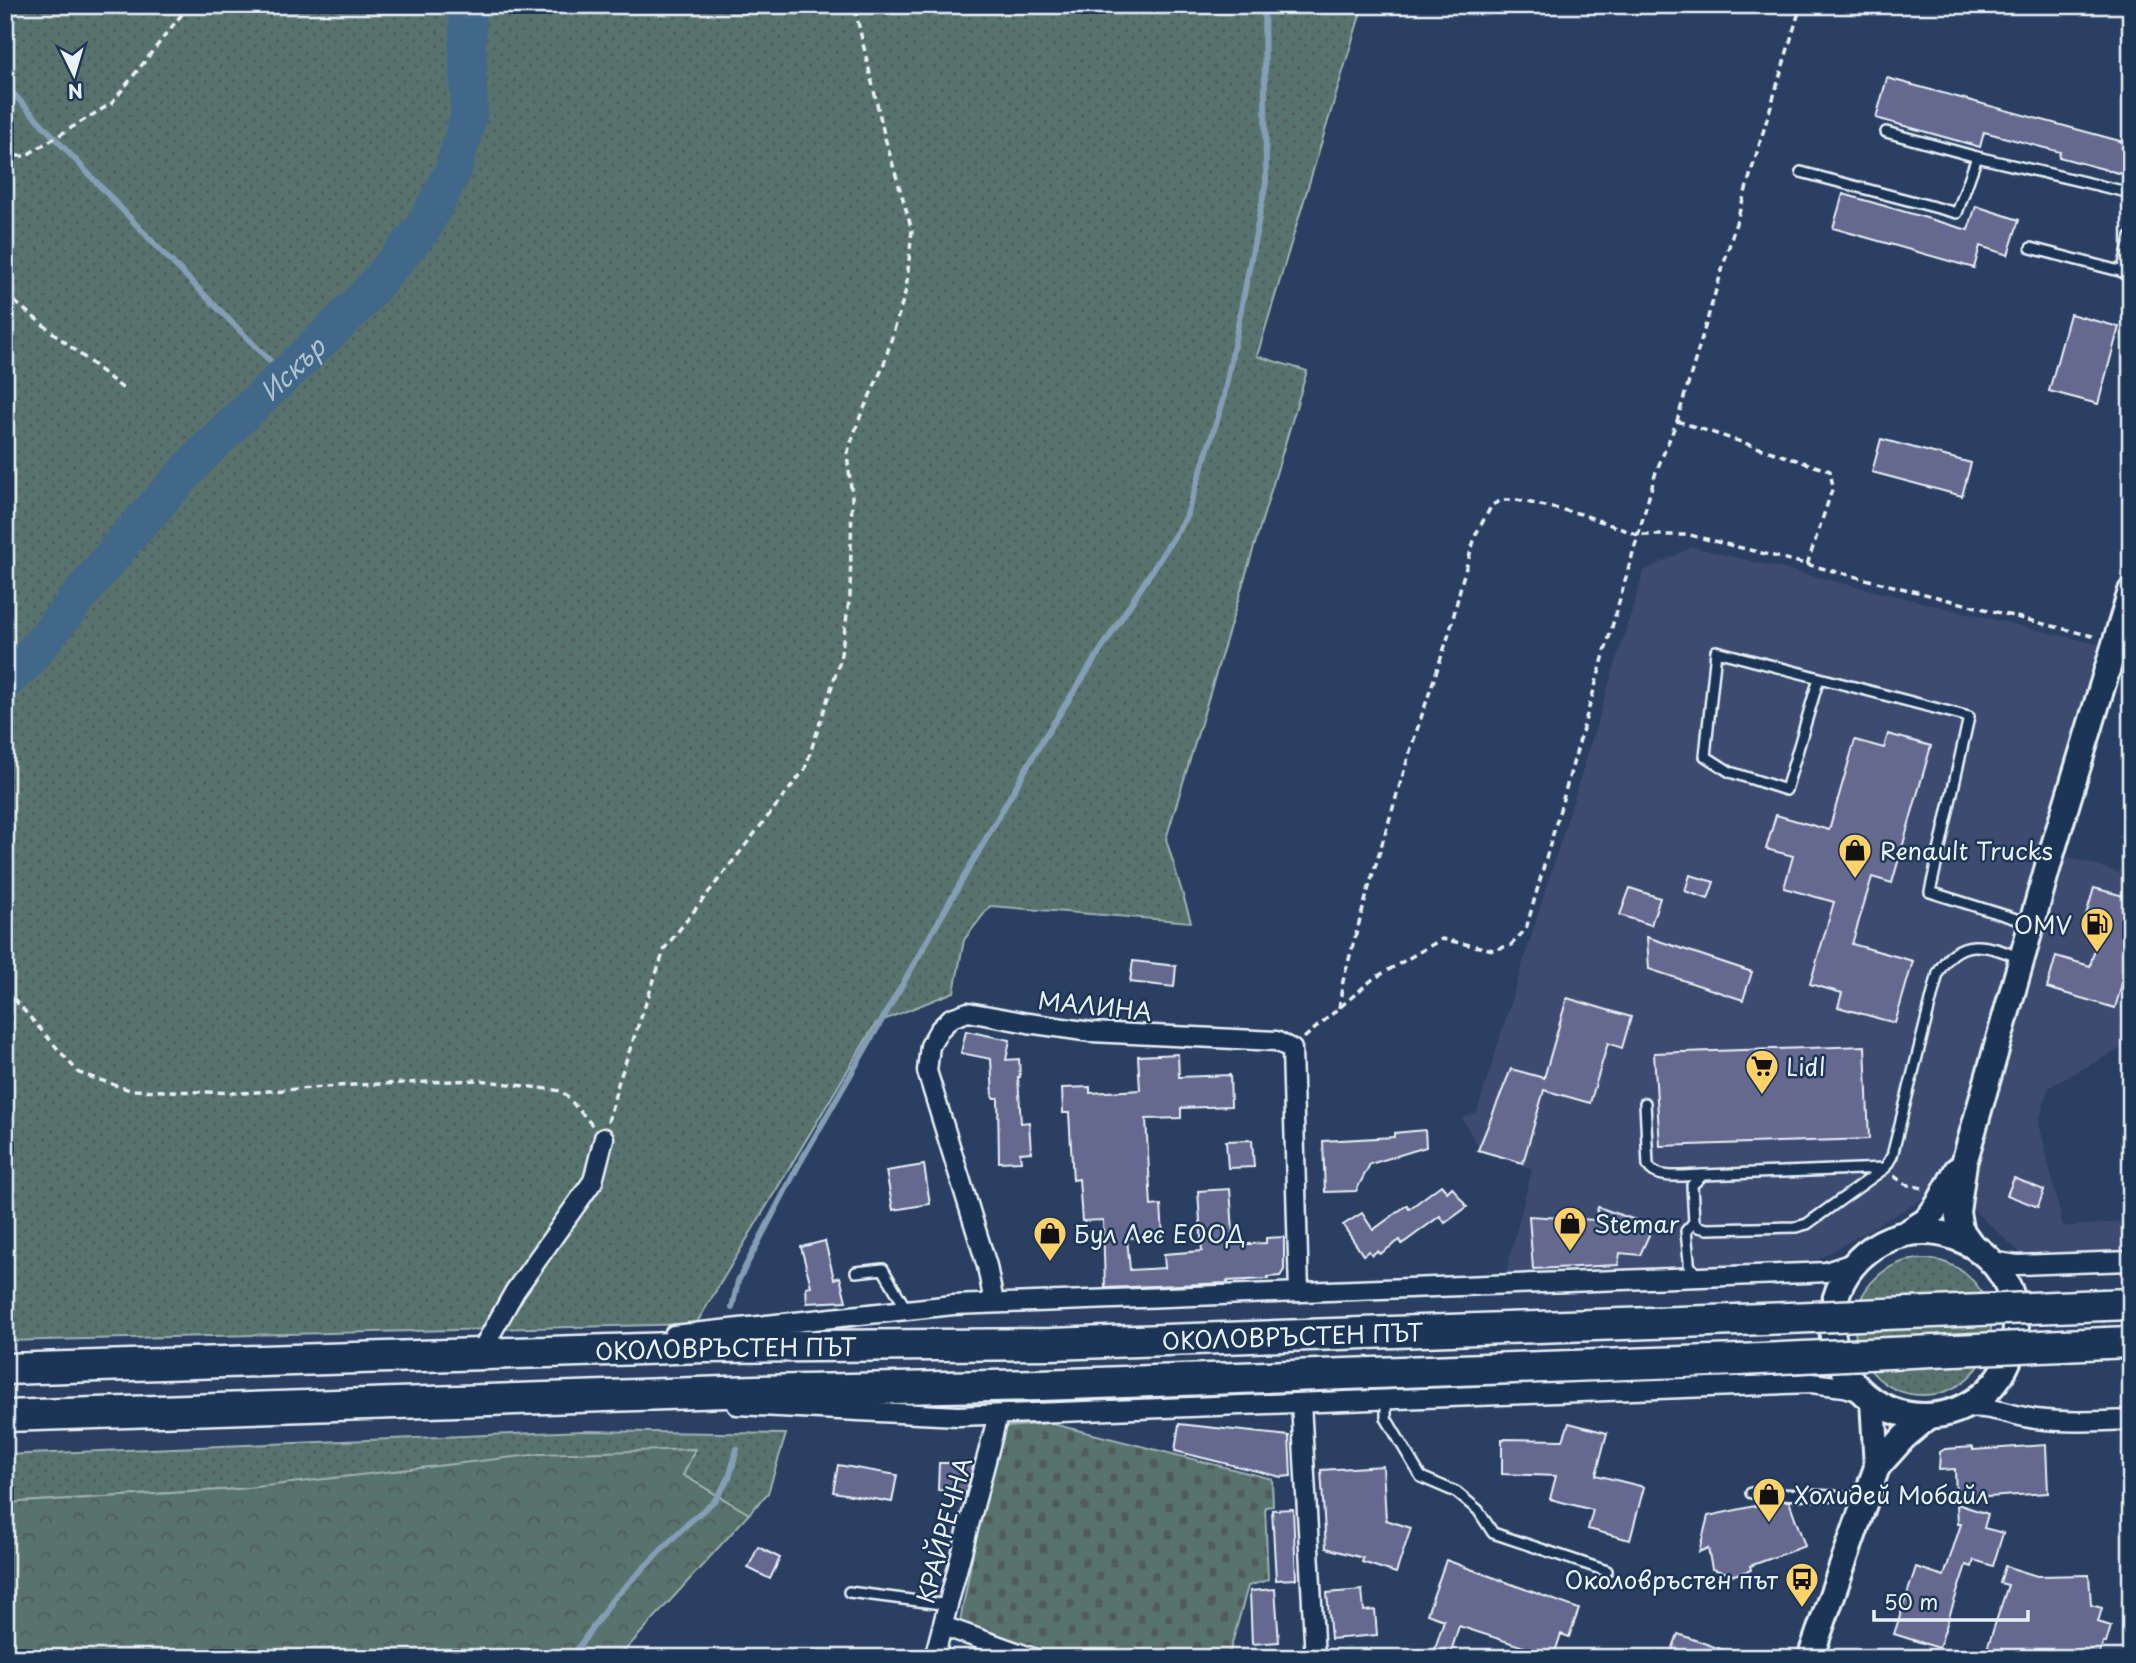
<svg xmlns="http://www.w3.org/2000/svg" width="2136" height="1663" font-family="'Playpen Sans',sans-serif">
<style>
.built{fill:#3c4c70}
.grass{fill:url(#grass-dots);stroke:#a0b2b3;stroke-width:2}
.forest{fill:url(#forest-crowns);stroke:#a0b2b3;stroke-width:2}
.cemetery{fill:url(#cemetery-stones);stroke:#a0b2b3;stroke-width:2}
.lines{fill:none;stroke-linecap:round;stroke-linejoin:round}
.stream{stroke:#849eb5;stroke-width:6}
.river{stroke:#426789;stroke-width:37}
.building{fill:#65698f;stroke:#e8f1f8;stroke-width:2}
.service-casing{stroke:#e8f1f8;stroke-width:14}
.minor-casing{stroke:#e8f1f8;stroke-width:23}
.secondary-casing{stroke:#e8f1f8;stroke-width:30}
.trunk-casing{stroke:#e8f1f8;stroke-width:35}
.path{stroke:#e8f1f8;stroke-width:3.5;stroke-dasharray:7 5;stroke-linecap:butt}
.service{stroke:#1d3557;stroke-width:9}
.minor{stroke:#1d3557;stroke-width:18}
.secondary{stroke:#1d3557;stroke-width:24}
.trunk{stroke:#1d3557;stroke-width:30}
.trunk-bridge-casing{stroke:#e8f1f8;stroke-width:35;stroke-linecap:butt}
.trunk-bridge{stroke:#1d3557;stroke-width:30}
.labels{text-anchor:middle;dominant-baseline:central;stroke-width:5;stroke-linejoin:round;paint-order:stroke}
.poi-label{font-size:24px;fill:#e8f1f8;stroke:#1d3557;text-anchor:start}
.street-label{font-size:24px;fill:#e8f1f8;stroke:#1d3557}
.water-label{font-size:26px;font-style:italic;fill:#aec1d1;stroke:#1d3557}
</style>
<defs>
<pattern id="grass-dots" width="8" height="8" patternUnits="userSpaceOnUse" patternTransform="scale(1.75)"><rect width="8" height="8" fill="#59726e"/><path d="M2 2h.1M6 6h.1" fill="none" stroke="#4f5b5a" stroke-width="1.8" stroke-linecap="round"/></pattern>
<pattern id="forest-crowns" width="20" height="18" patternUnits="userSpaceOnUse" patternTransform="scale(1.75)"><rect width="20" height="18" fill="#59726e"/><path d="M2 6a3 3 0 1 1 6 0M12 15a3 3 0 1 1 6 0" fill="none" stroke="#4f5b5a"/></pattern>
<pattern id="cemetery-stones" width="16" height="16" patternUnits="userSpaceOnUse" patternTransform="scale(1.75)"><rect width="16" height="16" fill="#59726e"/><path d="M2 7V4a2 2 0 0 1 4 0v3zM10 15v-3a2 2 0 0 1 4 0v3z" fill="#4f5b5a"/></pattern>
</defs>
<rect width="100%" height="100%" fill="#2b3f62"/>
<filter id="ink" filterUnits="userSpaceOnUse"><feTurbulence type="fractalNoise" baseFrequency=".0143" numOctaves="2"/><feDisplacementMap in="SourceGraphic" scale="14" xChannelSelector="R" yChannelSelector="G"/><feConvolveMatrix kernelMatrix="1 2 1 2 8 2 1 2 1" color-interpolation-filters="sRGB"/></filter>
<g filter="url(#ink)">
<polygon class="built" points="1692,547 2113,648 2052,852 2131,876 2131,1043 2049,1087 2039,1122 2063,1227 2131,1221 2131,1252 2023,1255 1972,1209 1926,1197 1810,1264 1505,1276 1532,1169 1479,1148 1462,1118 1477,1112 1644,571"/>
<g class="grass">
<polygon points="5,5 1363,5 1257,356 1307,371 1166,839 1191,922 990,906 964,940 954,992 876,1023 696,1324 5,1341"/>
<circle cx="1923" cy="1327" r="68"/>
<polygon points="583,1431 786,1434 768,1493 749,1514 683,1475 694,1449 239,1489 5,1503 5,1455"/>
</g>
<polygon class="forest" points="695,1449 683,1475 749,1514 618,1658 5,1658 5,1503 239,1489 540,1454"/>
<polygon class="cemetery" points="1049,1423 1272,1479 1273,1506 1265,1507 1268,1580 1248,1586 1228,1658 1055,1658 966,1628 960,1621 997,1428"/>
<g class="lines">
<g class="stream">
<polyline points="5,85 165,255 284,375"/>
<polyline points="732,1308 738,1281 797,1168 1042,741 1186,518 1223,401 1266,182 1264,5"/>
<polyline points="571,1658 613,1599 684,1527 715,1500 729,1478 737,1449"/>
</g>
<path class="river" id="s1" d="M 5,681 L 25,663 L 123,542 L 204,452 L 360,303 L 423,228 L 453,171 L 469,114 L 467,5"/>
</g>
<g class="building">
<polygon points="1887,78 2131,144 2122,174 2059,157 2060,152 1984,132 1980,147 1876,118"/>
<polygon points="1843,194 1968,230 1976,206 2019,220 2008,255 1980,246 1974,268 1833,228"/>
<polygon points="2070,314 2119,327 2098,404 2049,391"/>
<polygon points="1881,439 1971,463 1962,496 1872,472"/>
<polygon points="1888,734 1931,746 1892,883 1872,877 1852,944 1913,961 1895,1023 1838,1007 1842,993 1810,984 1834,902 1784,888 1793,856 1766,849 1776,815 1829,830 1855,740 1884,748"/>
<polygon points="1690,875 1714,882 1708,899 1685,891"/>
<polygon points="1630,888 1660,898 1651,925 1620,915"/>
<polygon points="2094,888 2131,898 2131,953 2115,1008 2047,988 2056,956 2090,966 2100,930 2083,925"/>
<polygon points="1647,937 1752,972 1743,1000 1649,969"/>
<polygon points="1133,961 1176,966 1174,987 1130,982"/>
<polygon points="1567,998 1631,1017 1622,1048 1608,1043 1590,1103 1544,1090 1523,1163 1478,1150 1511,1069 1544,1078"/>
<polygon points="966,1031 1010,1040 1006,1060 1019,1059 1020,1077 1018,1077 1021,1123 1029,1122 1031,1152 1020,1153 1021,1161 999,1162 998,1098 993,1098 991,1059 961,1053"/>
<polygon points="1865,1046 1869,1139 1660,1146 1654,1053"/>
<polygon points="1178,1054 1179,1077 1230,1075 1231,1106 1181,1108 1181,1118 1146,1119 1151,1206 1161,1205 1163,1236 1127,1238 1130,1270 1165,1268 1164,1254 1202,1251 1198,1191 1230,1189 1234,1245 1266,1243 1266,1238 1284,1237 1284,1270 1280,1276 1268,1277 1268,1279 1227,1281 1228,1283 1105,1288 1103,1220 1082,1221 1079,1179 1073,1180 1069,1113 1063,1113 1062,1088 1090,1087 1090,1093 1140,1090 1138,1056"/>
<polygon points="1425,1130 1426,1147 1370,1164 1356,1191 1325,1192 1323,1141 1394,1137 1394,1133"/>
<polygon points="1252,1140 1254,1167 1228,1168 1226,1141"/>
<polygon points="924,1165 930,1204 893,1210 886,1171"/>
<polygon points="2014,1178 2044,1190 2038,1207 2007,1195"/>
<polygon points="1441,1185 1447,1192 1452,1187 1467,1207 1445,1223 1440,1216 1402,1244 1400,1240 1380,1254 1377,1251 1372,1255 1369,1251 1363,1255 1343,1225 1362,1213 1373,1230 1407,1205 1409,1209"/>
<polygon points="1598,1207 1653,1226 1640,1255 1620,1253 1618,1265 1533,1269 1529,1216 1595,1220"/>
<polygon points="825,1241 834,1279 840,1277 846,1301 807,1303 806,1287 811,1286 801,1247"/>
<polygon points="1569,1423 1607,1433 1596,1475 1644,1487 1630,1540 1588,1529 1593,1510 1550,1499 1556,1476 1502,1474 1502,1439 1563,1440"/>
<polygon points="1179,1424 1289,1436 1291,1476 1281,1477 1175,1451"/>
<polygon points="2046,1445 2048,1493 1956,1499 1955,1469 1939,1470 1940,1452 1945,1449 1973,1447 1973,1450"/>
<polygon points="939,1463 974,1463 966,1494 938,1490"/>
<polygon points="838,1465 897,1475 892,1502 833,1492"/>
<polygon points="1383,1466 1386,1520 1411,1528 1396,1573 1362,1562 1363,1558 1326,1548 1321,1470"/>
<polygon points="1778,1501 1789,1501 1805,1546 1750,1566 1751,1570 1734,1575 1712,1569 1708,1548 1699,1552 1708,1516"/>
<polygon points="1957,1504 1988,1514 1984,1528 2003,1533 1993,1566 1974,1560 1972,1567 1966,1565 1939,1648 1894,1634 1916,1567 1944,1576 1961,1524 1958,1524"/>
<polygon points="1293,1509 1296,1579 1276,1580 1272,1510"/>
<polygon points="758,1547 780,1558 770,1579 748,1568"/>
<polygon points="1446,1560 1579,1609 1569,1637 1561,1634 1553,1658 1523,1658 1527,1648 1459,1626 1449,1658 1432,1658 1444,1620 1427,1614"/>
<polygon points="2005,1566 2037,1576 2089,1575 2091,1605 2102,1608 2098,1622 2111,1626 2106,1643 2103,1642 2098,1658 1984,1658 2008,1585 2000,1583"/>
<polygon points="1275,1589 1279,1642 1252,1644 1250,1591"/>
<polygon points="1362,1590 1364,1611 1375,1610 1377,1635 1331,1639 1327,1593"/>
<polygon points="1678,1634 1738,1655 1737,1658 1669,1658"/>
</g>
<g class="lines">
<defs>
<g id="service">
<polyline points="1886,132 1977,157 2131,193"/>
<polyline points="1801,172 1957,213 1977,157"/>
<polyline points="2031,248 2131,274"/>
<polyline points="2122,272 2131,237"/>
<polyline points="1819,678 1786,790 1730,772 1705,756 1716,651 1969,717 1930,892 2029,923"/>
<path d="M 1645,1103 L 1648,1165 C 1655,1181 1686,1175 1702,1175"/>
<path d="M 1885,1168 L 1807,1224 L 1796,1227 L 1707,1229 L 1698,1227 L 1694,1222 L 1692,1185 L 1703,1175 L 1885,1168 L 1892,1156 L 1938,973 C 1958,935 1987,944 2020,958"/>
<polyline points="1694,1222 1686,1231 1689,1261 1689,1265 1698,1276"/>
<polyline points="856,1272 883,1269 905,1307 909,1309"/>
<polyline points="1386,1400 1386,1418 1421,1477 1456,1492 1478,1510 1493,1533 1607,1571"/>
<polyline points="1751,1493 1864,1497"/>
<polyline points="849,1592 949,1605"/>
</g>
<g id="minor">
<polyline points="1991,1261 2017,1265 2131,1261"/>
<polyline points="994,1303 987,1266 927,1071 930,1046 939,1030 951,1018 968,1012 1028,1023 1091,1032 1276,1041 1292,1049 1299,1292"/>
<polyline points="674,1335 953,1305 1806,1273 1826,1272 1856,1262"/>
<polyline points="479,1355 515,1291 593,1181 604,1138"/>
<polyline points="1301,1403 1315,1658"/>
<polyline points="737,1405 958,1416 1811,1383 1844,1387 1860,1392"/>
<path d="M 1965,1408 C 1990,1405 2012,1416 2036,1419 C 2068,1423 2099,1421 2131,1420"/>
<polyline points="943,1626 1033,1658"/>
<polyline points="934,1658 998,1415"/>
</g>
<g id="secondary">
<circle cx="1924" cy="1324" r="92"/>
<polyline points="1907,1233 1926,1221 1938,1205 1957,1170"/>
<polyline points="1970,1243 1960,1229 1957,1212 1964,1163 2052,852 2131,591"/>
<polyline points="1877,1467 1904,1437 1929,1416"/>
<polyline points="1810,1658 1877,1467 1873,1401"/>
</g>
<g id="trunk">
<polyline points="2104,1305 2131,1304"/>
<polyline points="2106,1343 2131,1342"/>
<path id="s2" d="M 5,1369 L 705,1347 L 1051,1344 L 1737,1320"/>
<polyline points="5,1416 757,1391 1040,1385 1739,1360"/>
</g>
</defs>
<use href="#service" class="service-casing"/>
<use href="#minor" class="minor-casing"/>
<use href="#secondary" class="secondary-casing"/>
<use href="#trunk" class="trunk-casing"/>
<g class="path">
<polyline points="5,156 25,156 112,103 189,5"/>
<polyline points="5,294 126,391"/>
<polyline points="1677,421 1830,471 1833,487 1807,565"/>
<polyline points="14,999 79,1073 130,1090 242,1093 353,1085 479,1080 562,1091 593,1126"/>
<polyline points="1339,1008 1343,981 1369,887 1411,748 1450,631 1462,581 1476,534 1492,505 1502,500 1517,500 1581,514 1638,535 1690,535 2096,637"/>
<polyline points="1304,1038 1373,979 1442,939 1493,950 1511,945 1526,929 1656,472 1677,421 1801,5"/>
<polyline points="608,1122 618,1084 665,948 805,769 840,661 850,595 852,496 847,454 860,417 883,367 906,290 912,230 885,138 854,5"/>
<polyline points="1894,1176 1905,1184 1922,1188"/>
</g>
<use href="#service" class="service"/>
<use href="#minor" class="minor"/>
<use href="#secondary" class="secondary"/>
<use href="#trunk" class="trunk"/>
<defs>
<g id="trunk-bridge">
<polyline points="1737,1320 2104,1305"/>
<polyline points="1739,1360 2106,1343"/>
</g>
</defs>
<use href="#trunk-bridge" class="trunk-bridge-casing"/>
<use href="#trunk-bridge" class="trunk-bridge"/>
</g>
</g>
<defs>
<symbol id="shop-pin" viewBox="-11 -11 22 30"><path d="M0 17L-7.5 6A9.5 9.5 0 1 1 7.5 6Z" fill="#ffd166" stroke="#1d3557"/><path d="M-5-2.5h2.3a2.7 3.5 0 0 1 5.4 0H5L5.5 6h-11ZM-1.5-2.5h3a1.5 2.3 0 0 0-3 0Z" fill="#111"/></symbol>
<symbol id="fuel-pin" viewBox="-11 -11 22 30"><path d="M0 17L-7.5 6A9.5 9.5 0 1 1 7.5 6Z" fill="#ffd166" stroke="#1d3557"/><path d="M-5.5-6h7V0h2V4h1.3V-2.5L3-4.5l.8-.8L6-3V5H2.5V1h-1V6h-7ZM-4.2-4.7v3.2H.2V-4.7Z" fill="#111"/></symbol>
<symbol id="supermarket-pin" viewBox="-11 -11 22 30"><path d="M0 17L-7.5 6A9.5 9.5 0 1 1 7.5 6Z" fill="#ffd166" stroke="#1d3557"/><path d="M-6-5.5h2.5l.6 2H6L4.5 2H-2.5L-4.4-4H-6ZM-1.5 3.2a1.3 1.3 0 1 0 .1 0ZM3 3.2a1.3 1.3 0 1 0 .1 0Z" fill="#111"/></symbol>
<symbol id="bus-pin" viewBox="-11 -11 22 30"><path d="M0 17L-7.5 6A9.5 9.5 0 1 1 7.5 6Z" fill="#ffd166" stroke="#1d3557"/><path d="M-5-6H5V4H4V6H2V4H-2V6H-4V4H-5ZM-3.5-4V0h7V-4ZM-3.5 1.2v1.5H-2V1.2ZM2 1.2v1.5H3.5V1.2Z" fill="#111"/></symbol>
</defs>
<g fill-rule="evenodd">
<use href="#shop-pin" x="1836" y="831" width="38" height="52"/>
<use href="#fuel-pin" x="2078" y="905" width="38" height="52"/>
<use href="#supermarket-pin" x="1743" y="1047" width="38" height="52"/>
<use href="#shop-pin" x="1551" y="1204" width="38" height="52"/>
<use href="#shop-pin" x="1031" y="1214" width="38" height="52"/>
<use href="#shop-pin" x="1750" y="1475" width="38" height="52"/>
<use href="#bus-pin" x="1783" y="1560" width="38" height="52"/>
</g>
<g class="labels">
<g class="poi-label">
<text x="1880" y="850">Renault Trucks</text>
<text x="2072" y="924" text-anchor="end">OMV</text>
<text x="1786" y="1066">Lidl</text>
<text x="1594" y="1223">Stemar</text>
<text x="1074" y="1233">Бул Лес ЕООД</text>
<text x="1794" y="1494">Холидей Мобайл</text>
<text x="1778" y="1579" text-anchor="end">Околовръстен път</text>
</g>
<g class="street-label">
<text transform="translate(1095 1005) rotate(6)">МАЛИНА</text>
<text stroke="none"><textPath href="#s2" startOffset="1288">ОКОЛОВРЪСТЕН ПЪТ</textPath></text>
<text stroke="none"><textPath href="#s2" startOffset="721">ОКОЛОВРЪСТЕН ПЪТ</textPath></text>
<text transform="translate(943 1530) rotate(-75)">КРАЙРЕЧНА</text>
</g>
<g class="water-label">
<text stroke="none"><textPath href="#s1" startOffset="425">Искър</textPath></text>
</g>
</g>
<rect width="2136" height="1663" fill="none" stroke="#1d3557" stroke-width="28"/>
<rect x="14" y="14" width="2108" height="1635" fill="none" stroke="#e8f1f8" stroke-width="2.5" filter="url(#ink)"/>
<g transform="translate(74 74) rotate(175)" stroke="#1d3557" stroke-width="5" paint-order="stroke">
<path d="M0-5L12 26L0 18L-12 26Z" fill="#e8f1f8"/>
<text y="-10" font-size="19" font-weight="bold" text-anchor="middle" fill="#e8f1f8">N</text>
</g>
<path d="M1874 1610v10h154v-10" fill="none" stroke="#e8f1f8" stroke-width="3.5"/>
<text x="1884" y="1610" font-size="21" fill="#e8f1f8" stroke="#1d3557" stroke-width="5" paint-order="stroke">50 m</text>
</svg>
